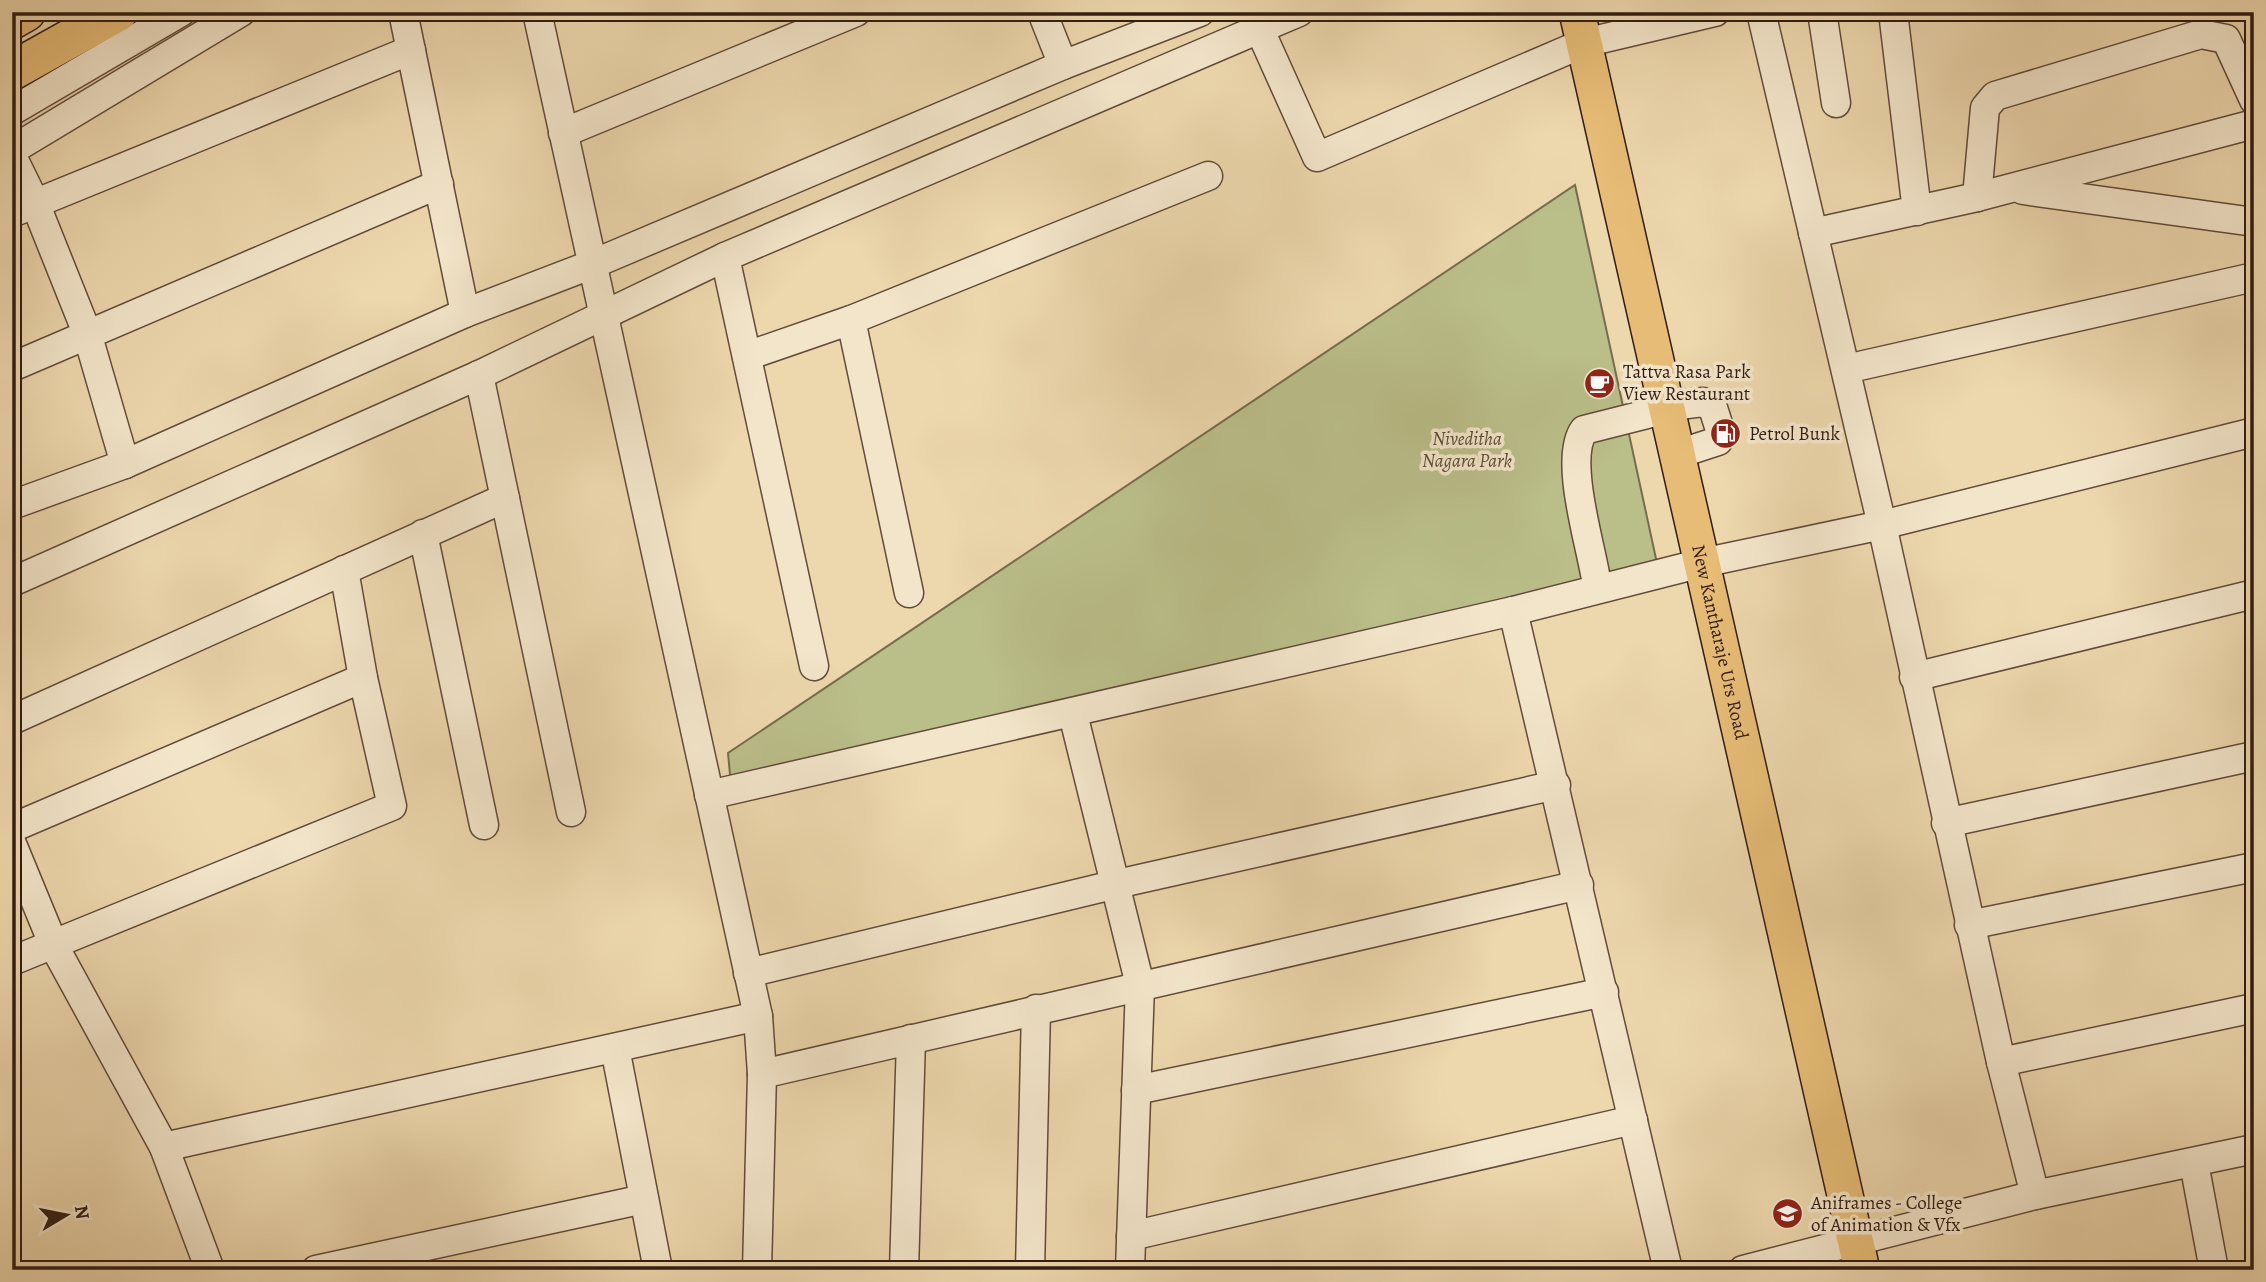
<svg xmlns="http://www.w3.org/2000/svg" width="2266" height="1282" font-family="Alegreya,serif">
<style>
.green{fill:#babe89;stroke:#766d4e;stroke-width:2}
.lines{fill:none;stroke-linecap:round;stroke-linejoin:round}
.minor-casing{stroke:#614b3a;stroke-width:31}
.major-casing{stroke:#321c13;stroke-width:38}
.highway-casing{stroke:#321c13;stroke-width:41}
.minor{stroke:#f3e5ca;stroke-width:28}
.major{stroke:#e6bc76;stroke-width:35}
.highway{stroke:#e6bc76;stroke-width:38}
.labels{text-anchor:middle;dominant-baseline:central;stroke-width:7;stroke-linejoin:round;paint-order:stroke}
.poi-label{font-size:19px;fill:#321c13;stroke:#f3e5ca;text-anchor:start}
.park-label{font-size:19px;font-style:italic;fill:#5b4d36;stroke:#f3e5ca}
.street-label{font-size:19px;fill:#321c13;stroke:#f3e5ca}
</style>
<rect width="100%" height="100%" fill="#edd7ad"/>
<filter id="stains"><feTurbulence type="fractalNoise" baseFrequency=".00286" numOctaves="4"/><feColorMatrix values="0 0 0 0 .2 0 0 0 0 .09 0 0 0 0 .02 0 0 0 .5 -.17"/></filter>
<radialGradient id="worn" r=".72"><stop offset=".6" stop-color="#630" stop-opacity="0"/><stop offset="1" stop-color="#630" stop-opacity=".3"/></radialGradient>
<polygon class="green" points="1575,185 1658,568 731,785 728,753"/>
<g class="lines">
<defs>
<g id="minor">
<polyline points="403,12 465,313"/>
<polyline points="537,12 758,1016 762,1074 757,1270"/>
<polyline points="1042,12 1063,65"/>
<polyline points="1761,12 1882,525 2001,1062 2035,1195"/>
<polyline points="1822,12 1836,103"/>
<polyline points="1893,12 1917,211"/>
<polyline points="1259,28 1317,157 1584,43 1715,12"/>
<polyline points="12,111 181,12"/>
<polyline points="563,133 856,12"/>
<polyline points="12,150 241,12"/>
<polyline points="12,156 35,203 87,333 125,464"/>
<polyline points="2023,190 2254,222"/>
<polyline points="1977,197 1985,108 1995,96 2201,34 2226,39 2254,100"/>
<polyline points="12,213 411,50"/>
<polyline points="1813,233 1977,197 2254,124"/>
<polyline points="725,257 1299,12"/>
<polyline points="851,320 1208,176"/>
<polyline points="747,356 851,320 909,593"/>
<polyline points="12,367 439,184"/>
<polyline points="1846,369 2254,277"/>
<polyline points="479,375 571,812"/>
<polyline points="12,505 125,464 465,313 593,264 1063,65 1200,12"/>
<polyline points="423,534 484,825"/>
<path d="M 1595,574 C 1589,539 1564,458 1584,430 L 1687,404 L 1703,402 L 1713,408 L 1721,433 L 1718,441 L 1678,454"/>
<polyline points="12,582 479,375 725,257 814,666"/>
<polyline points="1513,611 1668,1270"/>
<polyline points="1914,677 2254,594"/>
<polyline points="1073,714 1140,985 1130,1270"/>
<polyline points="12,720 505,498"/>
<polyline points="709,795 1513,611 1702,563 1882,525 2254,432"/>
<polyline points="1946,823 2254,756"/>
<polyline points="12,828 363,678"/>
<polyline points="12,844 54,946 164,1147 210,1270"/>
<polyline points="1969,925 2254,867"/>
<polyline points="12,961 392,806 363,678 344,570"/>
<polyline points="748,973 1117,884 1556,785"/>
<polyline points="615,1048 658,1270"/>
<polyline points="2001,1062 2254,1008"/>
<polyline points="762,1074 1579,885"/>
<polyline points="1136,1090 1604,992"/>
<polyline points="164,1147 758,1016"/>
<polyline points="2194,1163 2214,1270"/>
<polyline points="1131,1236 1633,1120"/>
<polyline points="316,1270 644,1199"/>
<polyline points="904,1270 911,1039"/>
<polyline points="1030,1270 1036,1009"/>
<polyline points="1743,1270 2035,1195 2254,1149"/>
</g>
<g id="major">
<path id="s1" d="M 1577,12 L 1862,1270"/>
</g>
<g id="highway">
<polyline points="12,20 26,12"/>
<polyline points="12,71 118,12"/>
</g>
</defs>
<use href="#minor" class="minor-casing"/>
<use href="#major" class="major-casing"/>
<use href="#highway" class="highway-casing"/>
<use href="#minor" class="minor"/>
<use href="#major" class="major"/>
<use href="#highway" class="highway"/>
</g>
<defs>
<symbol id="cafe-disc" viewBox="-11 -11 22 22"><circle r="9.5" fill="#8f2418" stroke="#f3e5ca"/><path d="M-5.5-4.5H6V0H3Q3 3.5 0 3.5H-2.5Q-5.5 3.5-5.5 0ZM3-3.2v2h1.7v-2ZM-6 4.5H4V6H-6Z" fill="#fff"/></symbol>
<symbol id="fuel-disc" viewBox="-11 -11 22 22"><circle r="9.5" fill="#8f2418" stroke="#f3e5ca"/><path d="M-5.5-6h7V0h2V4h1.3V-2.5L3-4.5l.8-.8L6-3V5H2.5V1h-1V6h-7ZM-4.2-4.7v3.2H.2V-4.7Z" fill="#fff"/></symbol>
<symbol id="university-disc" viewBox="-11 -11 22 22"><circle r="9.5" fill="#8f2418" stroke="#f3e5ca"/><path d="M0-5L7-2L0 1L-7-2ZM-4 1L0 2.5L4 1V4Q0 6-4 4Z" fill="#fff"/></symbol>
</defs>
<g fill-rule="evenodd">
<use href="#cafe-disc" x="1582" y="366" width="35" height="35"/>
<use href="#fuel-disc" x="1708" y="416" width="35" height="35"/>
<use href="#university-disc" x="1770" y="1196" width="35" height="35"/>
</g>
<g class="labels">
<g class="poi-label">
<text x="1623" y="372">Tattva Rasa Park<tspan x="1623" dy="22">View Restaurant</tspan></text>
<text x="1749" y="434">Petrol Bunk</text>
<text x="1811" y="1203">Aniframes - College<tspan x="1811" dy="22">of Animation &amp; Vfx</tspan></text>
</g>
<g class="park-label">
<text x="1467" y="439">Niveditha<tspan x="1467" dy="22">Nagara Park</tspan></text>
</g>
<g class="street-label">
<text stroke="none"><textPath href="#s1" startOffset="646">New Kantharaje Urs Road</textPath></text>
</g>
</g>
<rect width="2266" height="1282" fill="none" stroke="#edd7ad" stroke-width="42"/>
<rect x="14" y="14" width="2238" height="1254" fill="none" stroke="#321c13" stroke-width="3.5"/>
<rect x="21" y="21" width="2224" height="1240" fill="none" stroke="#321c13" stroke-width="2"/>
<g transform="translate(66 1215) rotate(80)" stroke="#f3e5ca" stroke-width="5" paint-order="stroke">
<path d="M0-5L12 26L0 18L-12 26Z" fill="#321c13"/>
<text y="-10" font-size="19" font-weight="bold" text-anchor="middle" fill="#321c13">N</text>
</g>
<rect width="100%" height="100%" filter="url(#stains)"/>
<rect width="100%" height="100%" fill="url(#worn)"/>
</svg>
